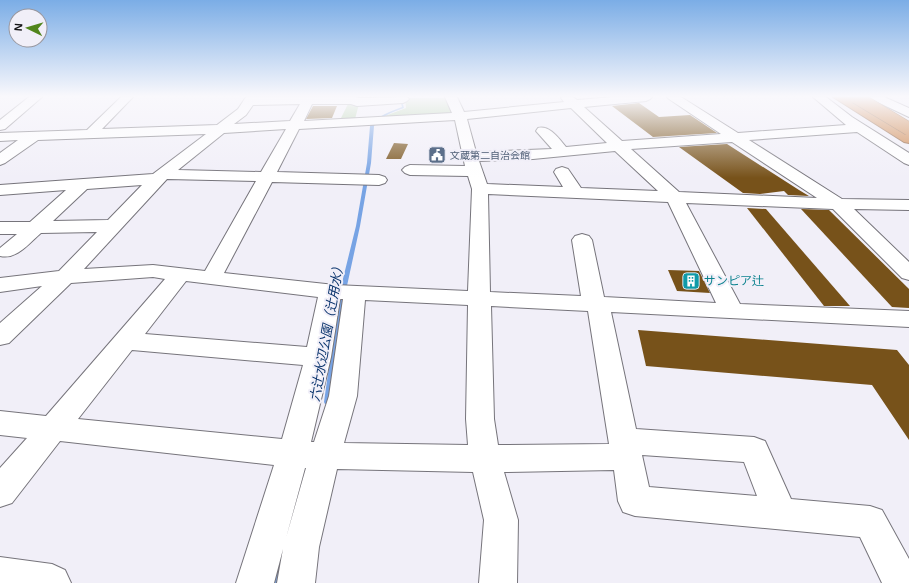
<svg xmlns="http://www.w3.org/2000/svg" width="909" height="583" font-family="Helvetica,'Noto Sans JP',sans-serif">
<style>
.green{fill:#accca0}
.lines{fill:none;stroke-linecap:round;stroke-linejoin:round}
.stream{fill:#77a3e4;fill-rule:evenodd}
.building{fill:#77521a}
.minor-casing{stroke:#76747b;stroke-width:2}
.highway-casing{stroke:#8c5c37;stroke-width:2}
.minor{fill:#fff;fill-rule:evenodd}
.highway{fill:#cd8449;fill-rule:evenodd}
.highway-bridge-casing{stroke:#8c5c37;stroke-width:14;stroke-linecap:butt}
.highway-bridge{stroke:#cd8449;stroke-width:13}
.labels{text-anchor:middle;dominant-baseline:central;stroke-width:4;stroke-linejoin:round;paint-order:stroke}
.far-service-label{font-size:10px;fill:#4e5e75;stroke:#f1eff8;text-anchor:start}
.culture-label{font-size:12px;fill:#0d838f;stroke:#f1eff8;text-anchor:start}
.water-label{font-size:13px;font-style:italic;fill:#0a346d;stroke:#f1eff8}
</style>
<rect width="100%" height="100%" fill="#f1eff8"/>
<g class="green">
<polygon points="405,98 448,98 455,114 384,118 385,116 406,108"/>
<polygon points="348,104 359,104 355,119 340,120"/>
</g>
<g class="lines">
<g class="stream">
<path d="M 399,97 L 401,97 L 404,108 C 393,112 381,116 374,126 L 371,163 L 360,226 L 345,295 L 330,402 L 329,404 L 325,404 L 324,402 L 339,295 L 356,226 L 367,163 L 370,126 C 378,115 390,112 402,107 Z"/>
<polygon points="277,565 280,566 281,569 279,583 271,583 273,569 274,566"/>
</g>
</g>
<g class="building">
<polygon points="639,103 659,117 690,115 717,133 653,137 612,106"/>
<polygon points="313,106 337,106 332,118 306,119"/>
<polygon points="394,143 408,144 401,159 386,159"/>
<polygon points="727,144 799,190 809,196 788,195 784,191 760,194 743,193 679,147"/>
<polygon points="747,208 766,209 850,306 824,306"/>
<polygon points="801,209 829,210 909,289 909,308 892,307"/>
<polygon points="668,270 699,271 710,293 677,291"/>
<polygon points="638,330 897,350 909,365 909,440 872,385 646,366"/>
</g>
<g class="lines">
<defs>
<g id="minor">
<polygon points="29,97 42,97 5,129 0,130 0,120"/>
<path d="M 121,97 L 133,97 L 102,129 L 217,125 L 238,109 L 246,97 L 355,97 L 359,98 L 407,97 L 409,99 L 407,101 L 403,103 L 357,106 L 351,104 L 312,104 L 304,121 L 452,113 L 445,97 L 457,97 L 464,112 L 564,102 L 561,98 L 562,97 L 573,97 L 577,100 L 613,97 L 652,97 L 650,99 L 646,101 L 584,107 L 622,141 L 721,134 L 669,99 L 667,97 L 681,97 L 738,133 L 846,125 L 813,97 L 826,97 L 852,117 L 909,153 L 909,165 L 904,163 L 857,132 L 749,140 L 842,199 L 909,200 L 909,210 L 854,209 L 909,262 L 909,280 L 902,278 L 833,209 L 686,203 L 740,304 L 909,311 L 909,327 L 611,312 L 636,429 L 754,437 L 765,441 L 791,499 L 870,506 L 882,510 L 909,559 L 909,583 L 882,583 L 860,537 L 635,516 L 623,512 L 618,501 L 614,470 L 504,472 L 518,520 L 517,583 L 479,583 L 484,520 L 473,472 L 337,469 L 319,547 L 315,583 L 277,583 L 283,549 L 274,583 L 236,583 L 274,465 L 60,441 L 12,503 L 0,507 L 0,468 L 27,438 L 0,435 L 0,411 L 46,416 L 165,279 L 153,277 L 71,283 L 9,343 L 0,345 L 0,323 L 42,286 L 0,292 L 0,278 L 59,271 L 97,232 L 41,233 C 29,243 17,260 0,256 L 0,248 L 17,234 L 0,234 L 0,222 L 30,222 L 66,190 L 0,195 L 0,185 L 153,174 L 206,134 L 38,140 L 5,163 L 0,165 L 0,153 L 18,140 L 0,141 L 0,133 L 87,130 ZM 300,104 L 290,121 L 234,124 L 246,115 L 253,105 ZM 571,108 L 607,143 L 566,147 C 559,139 550,125 538,128 L 536,131 L 552,149 L 476,152 L 467,119 ZM 455,120 L 465,166 L 410,165 L 405,167 L 402,170 L 405,173 L 410,175 L 468,176 L 472,189 L 468,291 L 335,285 L 224,273 L 272,182 L 379,185 L 385,183 L 387,180 L 385,177 L 379,175 L 277,172 L 299,129 ZM 286,129 L 261,172 L 178,170 L 224,133 ZM 732,142 L 817,198 L 679,192 L 631,149 ZM 615,151 L 658,191 L 581,188 L 568,169 L 562,167 L 556,169 L 554,172 L 563,187 L 487,184 L 479,161 L 533,159 ZM 167,179 L 256,181 L 205,271 L 153,265 L 84,269 ZM 142,185 L 108,220 L 53,221 L 87,189 ZM 488,194 L 668,202 L 716,303 L 604,297 L 592,240 L 589,236 L 582,234 L 575,236 L 572,240 L 581,296 L 490,292 ZM 186,281 L 318,297 L 307,347 L 145,334 ZM 340,299 L 343,299 L 329,396 L 314,442 L 311,442 L 331,357 ZM 365,300 L 468,305 L 466,419 L 468,445 L 344,443 L 357,396 ZM 491,306 L 588,311 L 609,444 L 498,445 L 494,419 ZM 132,350 L 303,365 L 282,439 L 78,419 ZM 642,455 L 744,462 L 757,496 L 649,487 ZM 305,468 L 306,468 L 286,538 Z"/>
<polygon points="869,97 884,97 909,108 909,117 871,99"/>
<polygon points="0,557 52,564 65,570 71,583 0,583"/>
</g>
<polygon id="highway" points="833,97 847,97 909,133 909,143 904,142"/>
</defs>
<use href="#minor" class="minor-casing"/>
<use href="#highway" class="highway-casing"/>
<use href="#minor" class="minor"/>
<use href="#highway" class="highway"/>
<defs>
<polyline id="highway-bridge" points="856,97 909,129"/>
</defs>
<use href="#highway-bridge" class="highway-bridge-casing"/>
<use href="#highway-bridge" class="highway-bridge"/>
</g>
<linearGradient id="sky" x2="0" y2="1"><stop stop-color="#7bade6"/><stop offset="0.54" stop-color="#f9f8fc"/><stop offset="1" stop-color="#f9f8fc" stop-opacity="0"/></linearGradient>
<rect width="909" height="178" fill="url(#sky)"/>
<defs>
<symbol id="civic-square" viewBox="-11 -11 22 22"><rect x="-9" y="-9" width="18" height="18" rx="4" fill="#5c6f8a" stroke="#f1eff8"/><path d="M-.6-6.5H3V-4.5H.6V-3L4-1V1h2V6H-6V1h2V-1L-.6-3ZM-1.2 2.5V6h2.4V2.5Z" fill="#fff"/></symbol>
<symbol id="building-square" viewBox="-11 -11 22 22"><rect x="-9" y="-9" width="18" height="18" rx="4" fill="#0f9aa8" stroke="#f1eff8"/><path d="M-4-6H4V6H1V3H-1V6H-4ZM-2.5-4.3h1.7v1.8h-1.7ZM.8-4.3h1.7v1.8H.8ZM-2.5-1h1.7V.8h-1.7ZM.8-1h1.7V.8H.8Z" fill="#fff"/></symbol>
</defs>
<g fill-rule="evenodd">
<use href="#civic-square" x="427" y="145" width="20" height="20"/>
<use href="#building-square" x="681" y="271" width="20" height="20"/>
</g>
<g class="labels">
<g class="far-service-label">
<text x="450" y="155">文蔵第二自治会館</text>
</g>
<g class="culture-label">
<text x="704" y="281">サンピア辻</text>
</g>
<g class="water-label">
<text transform="translate(327 331) rotate(-80)">六辻水辺公園（辻用水）</text>
</g>
</g>
<g transform="translate(28 28) rotate(275)"><circle r="19" fill="#f1eff8" stroke="#99979e"/>
<path d="M0-3L7 15L0 10L-7 15Z" fill="#51851c"/>
<text y="-6" font-size="11" font-weight="bold" text-anchor="middle" fill="#141316">N</text>
</g>
</svg>
